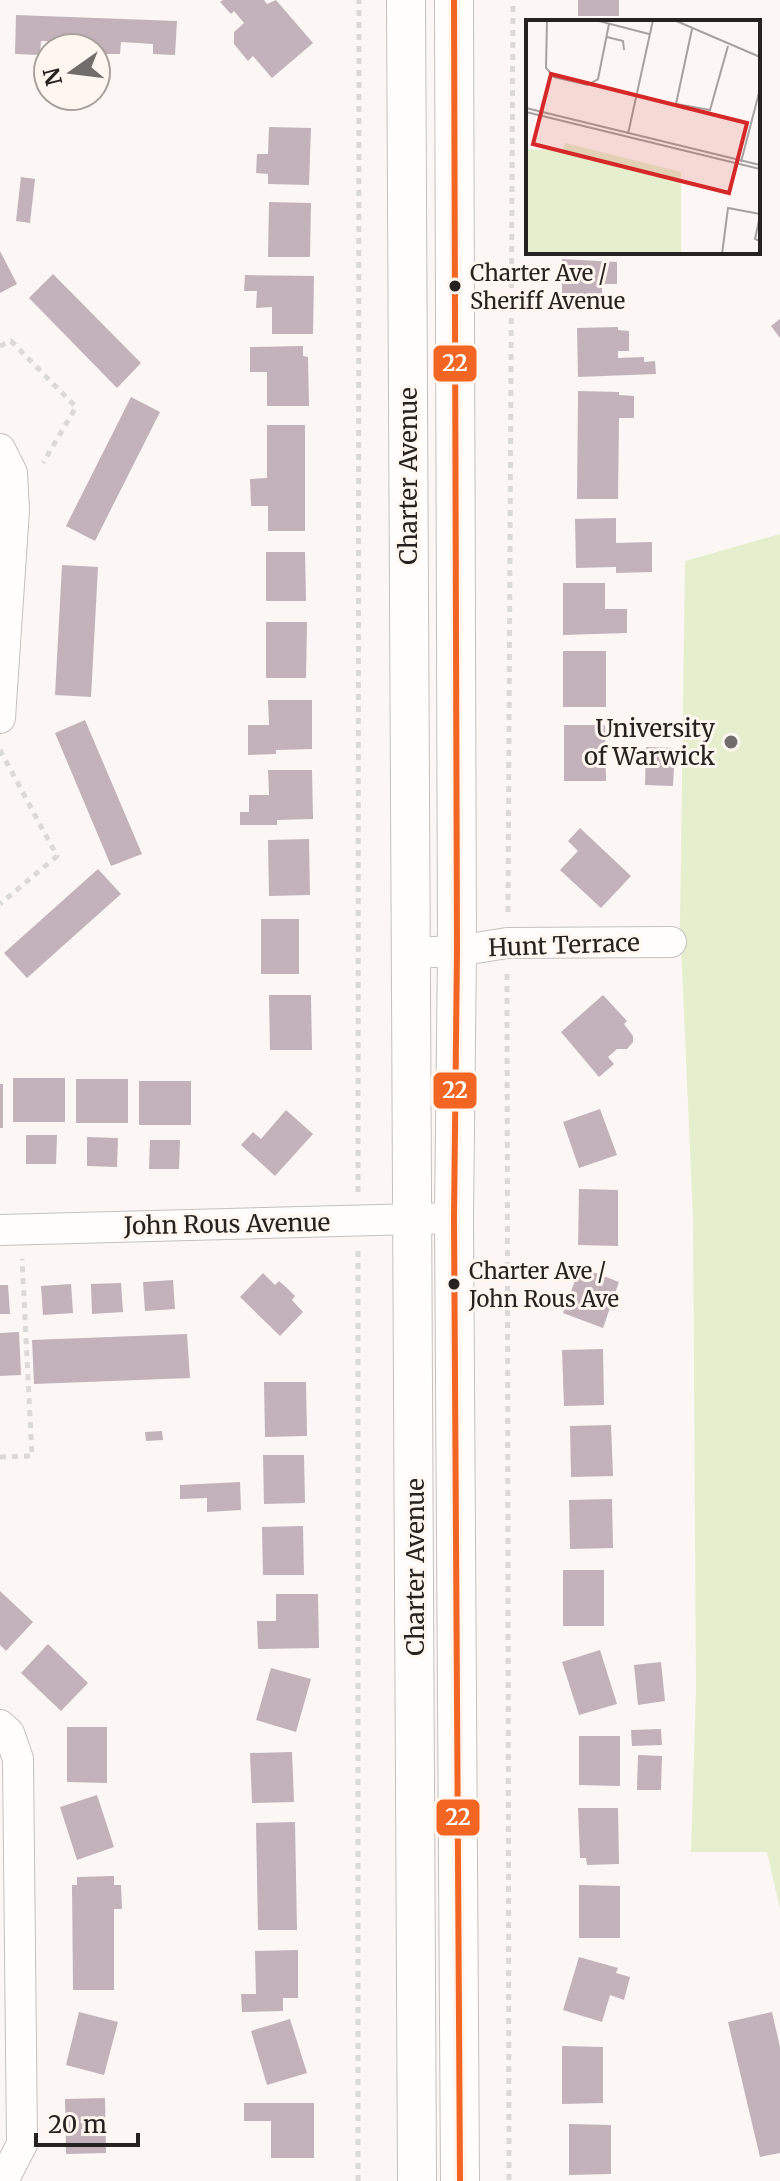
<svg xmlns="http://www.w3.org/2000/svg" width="780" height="2181" font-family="Merriweather,serif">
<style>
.green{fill:#e5efce}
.building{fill:#c3b2b9}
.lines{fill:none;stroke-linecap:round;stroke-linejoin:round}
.minor-casing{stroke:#c4c1be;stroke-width:32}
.tertiary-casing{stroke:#c4c1be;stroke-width:40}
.path{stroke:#dcdad9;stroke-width:5;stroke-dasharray:6 6;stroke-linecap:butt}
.minor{stroke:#fffefd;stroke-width:30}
.tertiary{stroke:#fffefd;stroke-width:38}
.bus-1-casing{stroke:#fff6f0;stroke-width:12}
.bus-1{stroke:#f26522;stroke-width:6}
.bus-dot{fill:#25221f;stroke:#fff6f0;stroke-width:3}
.poi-dot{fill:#706d6a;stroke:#fff6f0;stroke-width:3}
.labels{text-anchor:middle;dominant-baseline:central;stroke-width:6;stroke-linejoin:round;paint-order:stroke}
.bus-label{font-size:22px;fill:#25221f;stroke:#fff6f0;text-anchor:start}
.street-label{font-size:24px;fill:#25221f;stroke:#fff6f0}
.poi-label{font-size:24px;fill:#25221f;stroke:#fff6f0;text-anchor:end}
.inset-road{fill:none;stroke:#a6a29f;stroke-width:2}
.view{fill:#d62828;fill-opacity:0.15;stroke:#d62828;stroke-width:4}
.inset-edge{fill:none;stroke:#25221f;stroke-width:4}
.line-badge{stroke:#fff6f0;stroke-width:3}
.badge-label{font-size:22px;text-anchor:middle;font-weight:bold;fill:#fff}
</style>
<rect width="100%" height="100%" fill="#fcf7f4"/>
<polygon class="green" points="780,534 780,1909 767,1852 691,1852 696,1689 693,1219 680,923 685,561"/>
<g class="building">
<polygon points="223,0 264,0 267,4 276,0 313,43 272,78 253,56 248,61 234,44 234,32 244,23 234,11 231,14 220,2"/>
<rect x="578" y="0" width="41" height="16"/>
<polygon points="16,15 177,21 175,55 153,54 153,44 121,42 120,54 96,54 96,48 73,48 74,42 41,41 40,55 15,54"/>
<polygon points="269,127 311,128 309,185 268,184 268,174 256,173 257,154 268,154"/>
<polygon points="21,177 35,179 30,223 16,221"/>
<polygon points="269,202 311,203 310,257 268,257"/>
<polygon points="0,251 17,284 0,293"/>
<polygon points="562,259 617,262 617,284 602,284 602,310 562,309"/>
<polygon points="53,274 141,363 117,388 29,298"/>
<polygon points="245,275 314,276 313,334 272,334 272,307 256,308 257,291 244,291"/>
<polygon points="780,319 780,338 771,326"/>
<polygon points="618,327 618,330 629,331 629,351 618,351 618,358 644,357 644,362 655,361 656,374 578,377 577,328"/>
<polygon points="303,346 303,356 308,357 309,406 267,406 267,372 250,372 250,347"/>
<polygon points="578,391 619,392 619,395 634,396 634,418 619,418 618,499 577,499"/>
<polygon points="131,397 160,412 95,541 66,526"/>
<polygon points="267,425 305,425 305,531 268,531 268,506 251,506 250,479 267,478"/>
<polygon points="616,518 616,543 652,542 652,572 616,573 616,567 576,568 575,519"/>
<polygon points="266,552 305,552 306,601 266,601"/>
<polygon points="62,565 98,567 91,697 55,695"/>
<polygon points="563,583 605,583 605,609 627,609 627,633 563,635"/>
<polygon points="266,622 307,622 306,678 266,678"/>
<rect x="563" y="651" width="43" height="56"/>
<polygon points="268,700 312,700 312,749 276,750 276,754 248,755 248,725 269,725"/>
<polygon points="85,720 142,854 111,866 55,733"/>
<polygon points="564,725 605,725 606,781 564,781"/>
<polygon points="646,747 675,748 673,786 645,785"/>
<polygon points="268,770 312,770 313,819 277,820 277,825 240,825 240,812 249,812 249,795 269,795"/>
<polygon points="580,828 631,876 601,908 560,870 578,851 568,841"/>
<polygon points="309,839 310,895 269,896 268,840"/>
<polygon points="98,869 121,894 27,978 4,953"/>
<rect x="261" y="919" width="38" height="55"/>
<polygon points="269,995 311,995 312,1050 270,1050"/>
<polygon points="603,995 627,1021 624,1024 633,1036 633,1042 627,1049 617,1049 608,1057 614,1064 599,1077 561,1032"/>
<rect x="13" y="1078" width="52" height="44"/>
<rect x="76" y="1079" width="52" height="44"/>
<rect x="139" y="1081" width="52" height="44"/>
<rect x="0" y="1084" width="3" height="44"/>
<polygon points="600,1109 617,1155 579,1168 563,1122"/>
<polygon points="286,1110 313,1134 275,1176 241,1145 253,1132 261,1139"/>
<polygon points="26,1135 57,1135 56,1164 26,1164"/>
<polygon points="87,1137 118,1138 117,1167 87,1166"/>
<polygon points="150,1140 180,1140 179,1169 149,1169"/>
<polygon points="579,1189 618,1190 618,1246 578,1245"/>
<polygon points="580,1267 619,1282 603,1328 563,1313"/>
<polygon points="263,1273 275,1285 279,1281 287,1288 295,1296 292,1300 303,1312 280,1336 240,1297"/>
<polygon points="173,1280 175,1309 145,1311 143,1282"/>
<polygon points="121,1283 123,1312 92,1314 91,1284"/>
<polygon points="71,1284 73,1313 43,1315 41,1286"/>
<polygon points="0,1285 8,1285 10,1314 0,1314"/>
<polygon points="19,1332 21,1375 0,1376 0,1333"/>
<polygon points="187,1334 190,1378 34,1384 32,1340"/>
<polygon points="603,1349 604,1405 564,1406 562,1350"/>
<polygon points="264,1382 306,1382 307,1436 265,1437"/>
<polygon points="611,1425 613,1476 571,1477 570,1426"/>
<polygon points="162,1431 163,1440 146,1441 145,1432"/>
<polygon points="263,1455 304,1455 305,1503 264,1504"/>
<polygon points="240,1482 241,1510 207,1512 207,1498 180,1499 180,1485"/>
<polygon points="612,1499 613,1548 570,1549 569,1500"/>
<polygon points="303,1526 304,1575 263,1575 262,1527"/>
<rect x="563" y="1570" width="41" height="56"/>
<polygon points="0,1591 33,1622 6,1651 0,1645"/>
<polygon points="276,1594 318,1594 319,1648 258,1649 257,1621 276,1621"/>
<polygon points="48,1644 88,1683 61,1711 21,1673"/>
<polygon points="600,1650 617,1704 579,1715 562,1662"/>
<polygon points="661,1662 665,1701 638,1705 634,1665"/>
<polygon points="271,1668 311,1679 296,1732 256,1720"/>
<polygon points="67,1727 107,1727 107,1783 67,1782"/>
<polygon points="661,1729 662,1745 632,1746 631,1730"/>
<polygon points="579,1736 620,1736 620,1786 579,1785"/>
<polygon points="292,1752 294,1802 252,1803 250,1753"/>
<polygon points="638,1755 662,1756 661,1790 637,1790"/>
<polygon points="97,1795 114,1847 77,1860 60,1807"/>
<polygon points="578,1808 618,1808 619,1864 587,1865 586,1858 580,1858"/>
<polygon points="295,1822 297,1930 258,1930 256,1823"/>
<polygon points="114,1876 114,1885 121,1885 122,1909 114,1909 114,1990 73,1990 72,1885 77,1885 77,1877"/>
<polygon points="579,1885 620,1886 620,1938 579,1938"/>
<polygon points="298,1950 298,1998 283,1998 283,2011 242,2012 241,1994 256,1994 255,1951"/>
<polygon points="579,1957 618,1968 616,1973 630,1977 624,2000 610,1995 602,2022 563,2010"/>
<polygon points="79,2012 118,2022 104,2075 66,2065"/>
<polygon points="772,2012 780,2047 780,2153 760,2157 728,2022"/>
<polygon points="290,2019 307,2073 267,2085 251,2031"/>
<polygon points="562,2046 603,2047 603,2103 562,2104"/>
<polygon points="105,2098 106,2153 66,2154 65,2099"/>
<polygon points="244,2103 314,2103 314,2158 271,2158 271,2121 244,2121"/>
<polygon points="569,2124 611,2125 611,2174 569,2175"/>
</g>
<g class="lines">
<defs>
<g id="minor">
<polyline points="0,449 12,473 14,510 0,718"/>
<polyline points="411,953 457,951 507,943 671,942"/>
<polyline points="0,1230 454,1218"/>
<polyline points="0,1725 9,1733 18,1759 22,2144 3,2181"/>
</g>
<g id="tertiary">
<polyline points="406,0 417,2181"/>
<polyline points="454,0 457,951 454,1218 460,2181"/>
</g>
</defs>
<use href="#minor" class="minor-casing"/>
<use href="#tertiary" class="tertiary-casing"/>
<g class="path">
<polyline points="0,346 11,341 76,407 43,463"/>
<polyline points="0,750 57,856 0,904"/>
<polyline points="508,912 513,0"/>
<polyline points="507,974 509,2181"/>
<polyline points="358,1192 359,0"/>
<polyline points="0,1457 32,1456 22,1259"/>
<polyline points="358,2181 358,1250"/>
</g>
<use href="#minor" class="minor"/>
<use href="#tertiary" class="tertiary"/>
<defs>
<polyline id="bus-1" points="454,0 457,951 454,1218 460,2181"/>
</defs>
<use href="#bus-1" class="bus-1-casing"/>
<use href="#bus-1" class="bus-1"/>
</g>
<g class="bus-dot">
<circle cx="455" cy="286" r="7"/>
<circle cx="454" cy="1284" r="7"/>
</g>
<circle class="poi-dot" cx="731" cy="742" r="8"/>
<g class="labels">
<g class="bus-label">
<text x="470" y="273">Charter Ave /<tspan x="470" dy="28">Sheriff Avenue</tspan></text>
<text x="469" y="1271">Charter Ave /<tspan x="469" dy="28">John Rous Ave</tspan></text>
</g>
<g class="street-label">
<text transform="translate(408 476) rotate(-90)">Charter Avenue</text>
<text transform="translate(564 945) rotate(-2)">Hunt Terrace</text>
<text transform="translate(227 1224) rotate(-1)">John Rous Avenue</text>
<text transform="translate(415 1567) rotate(-90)">Charter Avenue</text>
</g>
<g class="poi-label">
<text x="715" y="728">University<tspan x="715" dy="28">of Warwick</tspan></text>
</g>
</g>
<g transform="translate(526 20)">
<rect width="234" height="234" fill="#fcf7f4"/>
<path d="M 39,123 L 155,152 L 155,234 L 0,234 L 0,129 L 37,130 Z" fill="#e5efce"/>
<path class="inset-road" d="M 21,0 L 20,48 L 28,57 L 62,65 L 72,59 L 83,4M 69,0 L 123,14M 148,0 L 234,37M 166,9 L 150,84 L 184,90 L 202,26M 81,17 L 97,21 L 98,30M 0,88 L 234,145M 0,92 L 234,149M 102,114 L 127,0M 215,142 L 234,69M 234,196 L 229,219 L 234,221M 196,234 L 202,188 L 234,194"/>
<path class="view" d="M 25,54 L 221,103 L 203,173 L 7,124 Z"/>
<rect width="234" height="234" class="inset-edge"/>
</g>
<g class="line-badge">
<rect x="432" y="344" width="46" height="39" rx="8" fill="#f26522"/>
<rect x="432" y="1071" width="46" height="39" rx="8" fill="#f26522"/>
<rect x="435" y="1798" width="46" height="39" rx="8" fill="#f26522"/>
</g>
<g class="badge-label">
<text x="455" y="371">22</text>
<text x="455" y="1098">22</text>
<text x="458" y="1825">22</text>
</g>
<g transform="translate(72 72) rotate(256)"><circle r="38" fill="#fff6f0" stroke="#a8a19c" stroke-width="2"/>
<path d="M0-6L14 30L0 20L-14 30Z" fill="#706d6a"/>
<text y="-12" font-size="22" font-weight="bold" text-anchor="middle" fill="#25221f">N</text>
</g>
<path d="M36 2133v12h102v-12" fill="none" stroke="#25221f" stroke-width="4"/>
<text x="48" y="2133" font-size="24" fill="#25221f" stroke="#fff6f0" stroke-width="6" paint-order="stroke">20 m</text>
</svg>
